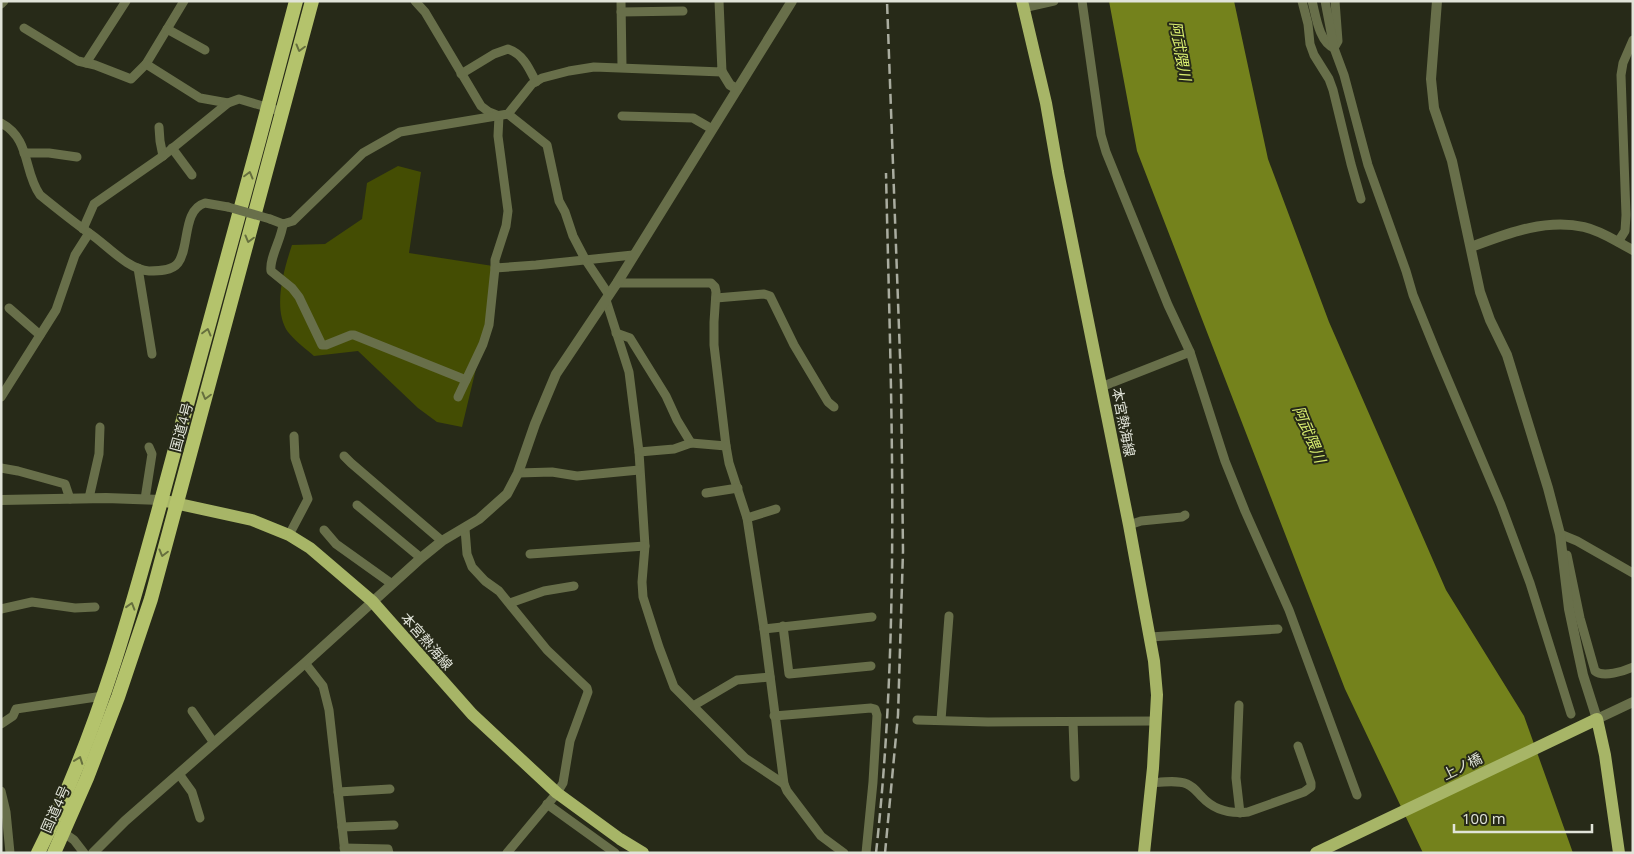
<svg xmlns="http://www.w3.org/2000/svg" width="1634" height="854" font-family="'Open Sans','Noto Sans JP',sans-serif">
<style>
.green{fill:#444d03}
.water{fill:#74821c}
.lines{fill:none;stroke-linecap:round;stroke-linejoin:round}
.minor{stroke:#686f4a;stroke-width:9}
.tertiary{stroke:#686f4a;stroke-width:10}
.primary{stroke:#a7b567;stroke-width:12}
.trunk{stroke:#b4c36c;stroke-width:14}
.rail{stroke:#aaada0;stroke-width:2.5;stroke-dasharray:10 5;stroke-linecap:butt}
.minor-bridge{stroke:#686f4a;stroke-width:9}
.oneway{stroke:#666f3e}
.labels{text-anchor:middle;dominant-baseline:central;stroke-width:4;stroke-linejoin:round;paint-order:stroke}
.street-label{font-size:14px;fill:#e1e4d9;stroke:#272a18}
.water-label{font-size:15px;font-style:italic;fill:#d9ee70;stroke:#272a18}
</style>
<rect width="100%" height="100%" fill="#272a18"/>
<path class="green" d="M 398,166 L 421,172 L 409,253 L 493,266 L 485,331 L 462,427 L 437,422 L 418,408 L 358,351 L 314,356 C 306,349 295,341 288,332 C 272,309 284,269 292,245 L 325,244 L 362,219 L 367,183 Z"/>
<polygon class="water" points="1109,1 1234,1 1268,159 1329,322 1446,590 1524,716 1573,853 1423,853 1345,689 1137,151"/>
<g class="lines">
<g class="minor">
<polyline points="415,1 425,12 481,106 489,112 499,116 498,136 508,211 506,226 495,260 495,268 536,265 633,255"/>
<polyline points="621,1 622,67"/>
<polyline points="1082,1 1101,135 1106,152 1168,305 1190,352 1225,461 1245,511 1289,610 1357,795"/>
<polyline points="1302,1 1308,24 1310,44 1314,55 1329,79 1333,90 1351,164 1361,199"/>
<path d="M 1312,1 C 1316,16 1319,42 1334,48 L 1338,41 L 1335,1"/>
<polyline points="1325,1 1334,48 1344,75 1368,165 1406,271 1413,295 1437,354 1501,505 1530,583 1571,714"/>
<polyline points="1,4 4,1"/>
<polyline points="1023,8 1054,1"/>
<polyline points="621,12 683,11"/>
<polyline points="24,28 78,61 95,65 131,79 146,64 184,1"/>
<polyline points="167,29 205,50"/>
<polyline points="86,63 126,1"/>
<polyline points="146,64 200,98 228,103"/>
<path d="M 461,74 L 494,54 L 508,49 C 523,54 529,68 536,82"/>
<polyline points="508,114 547,145 559,201 565,212 573,236 585,259 609,295"/>
<polyline points="622,116 693,118 712,129"/>
<path d="M 1,123 C 31,139 23,171 40,195 C 56,208 72,221 89,233 C 106,244 128,270 149,271 C 158,271 172,271 178,263 C 190,247 182,210 205,203 L 228,207"/>
<polyline points="159,127 160,141 163,156"/>
<polyline points="172,148 192,175"/>
<polyline points="24,153 49,153 77,157"/>
<polyline points="270,219 283,224 293,221 363,153 400,132 508,114 532,84 542,78 569,71 594,67 722,72 719,1"/>
<path d="M 283,224 C 282,238 269,258 271,271 L 292,288 L 299,297 L 322,345 L 326,345 L 351,335 L 354,335 L 466,380"/>
<polyline points="83,229 94,204 163,156 228,103 239,99 283,112"/>
<polyline points="1618,242 1625,231 1626,215 1621,75 1623,63 1633,40"/>
<polyline points="138,268 152,354"/>
<polyline points="617,283 711,283 715,287 716,292 714,322 714,345 726,446 729,463 747,518 764,629 784,784 787,791 821,836 844,853"/>
<polyline points="716,298 764,294 770,296 794,345 828,402 834,407"/>
<polyline points="606,300 629,372 639,452 645,546 642,582 643,597 659,647 674,687 745,758 784,784"/>
<polyline points="9,308 40,335"/>
<polyline points="616,333 630,338 666,396 677,420 691,443"/>
<polyline points="1101,387 1190,352"/>
<polyline points="1,397 56,310 75,255 89,233"/>
<polyline points="458,397 483,344 489,325 495,268"/>
<polyline points="639,452 674,449 691,443 726,446"/>
<polyline points="344,456 351,463 442,541"/>
<polyline points="1,468 18,471 65,484 70,499"/>
<polyline points="518,473 552,472 577,476 639,470"/>
<polyline points="706,493 738,488"/>
<polyline points="89,498 99,454 100,427"/>
<polyline points="145,499 152,454 149,447"/>
<polyline points="357,505 421,558"/>
<polyline points="747,518 776,509"/>
<polyline points="1129,525 1141,521 1182,517 1185,515"/>
<polyline points="465,529 467,554 472,567 485,581 499,591 547,650 587,688 588,692 570,741 563,783 557,793 507,853"/>
<polyline points="324,530 336,544 392,584"/>
<polyline points="1560,534 1577,541 1633,573"/>
<polyline points="289,535 308,499 295,458 294,436"/>
<polyline points="530,554 645,546"/>
<path d="M 1567,555 L 1580,618 L 1595,671 C 1603,678 1624,671 1633,667"/>
<polyline points="510,603 544,591 574,586"/>
<polyline points="1,609 32,602 75,608 95,607"/>
<polyline points="783,626 789,674 871,666"/>
<polyline points="764,629 872,617"/>
<polyline points="1150,637 1278,629"/>
<polyline points="305,663 323,686 329,710 345,853"/>
<polyline points="1239,705 1236,778 1240,813"/>
<polyline points="693,706 737,680 770,677"/>
<polyline points="192,711 214,743"/>
<polyline points="774,716 871,708 875,709 877,715 873,782 866,853"/>
<polyline points="917,720 988,722 1155,721"/>
<polyline points="941,720 949,616"/>
<polyline points="1073,722 1075,777"/>
<polyline points="1,724 13,716 16,709 103,696"/>
<polyline points="179,774 192,792 200,818"/>
<path d="M 1152,783 C 1163,782 1177,780 1187,784 C 1194,787 1197,792 1202,797 C 1214,810 1231,814 1248,812 L 1304,792 L 1311,787 L 1311,783 L 1298,746"/>
<polyline points="1,791 6,812 10,853"/>
<polyline points="338,792 390,789"/>
<polyline points="547,804 615,853"/>
<polyline points="342,827 394,825"/>
<polyline points="64,833 74,840 84,853"/>
<polyline points="344,848 388,849 389,853"/>
</g>
<g class="tertiary">
<polyline points="1437,1 1431,79 1434,108 1452,161 1480,292 1490,320 1507,355 1548,488 1560,534 1569,609 1577,647 1583,675 1597,719 1633,702"/>
<polyline points="722,72 730,85 737,89"/>
<path d="M 1471,247 C 1506,234 1545,218 1584,227 C 1602,231 1617,242 1633,250"/>
<polyline points="1,500 106,498 161,500"/>
<polyline points="93,853 125,821 305,663 421,558 442,541 479,519 507,494 518,473 535,424 556,374 617,283 792,1"/>
</g>
<g class="primary">
<polyline points="1022,1 1046,103 1058,172 1129,525 1154,661 1157,695 1153,768 1144,853"/>
<polyline points="161,500 252,520 289,535 310,548 372,601 472,714 557,793 620,839 643,853"/>
<polyline points="1316,853 1597,719 1605,755 1619,853"/>
</g>
<g class="trunk">
<path d="M 38,853 C 104,722 140,579 178,438 C 218,292 258,147 296,1"/>
<polyline points="54,853 87,778 118,697 151,599 312,1"/>
</g>
<g class="rail">
<path d="M 876,853 C 901,627 891,400 886,173"/>
<polyline points="885,853 898,715 903,551 901,383 887,1"/>
</g>
<polyline class="minor-bridge" points="228,207 270,219"/>
</g>
<defs><path id="oneway-chevron" d="M-2-3.5L2.5 0L-2 3.5" fill="none" stroke-width="1.6" stroke-linecap="round" stroke-linejoin="round" transform="scale(1.25)"/></defs>
<g class="oneway">
<use href="#oneway-chevron" transform="translate(300 48) rotate(105)"/>
<use href="#oneway-chevron" transform="translate(249 175) rotate(-75)"/>
<use href="#oneway-chevron" transform="translate(249 239) rotate(105)"/>
<use href="#oneway-chevron" transform="translate(207 332) rotate(-75)"/>
<use href="#oneway-chevron" transform="translate(206 396) rotate(105)"/>
<use href="#oneway-chevron" transform="translate(163 553) rotate(105)"/>
<use href="#oneway-chevron" transform="translate(131 606) rotate(-73)"/>
<use href="#oneway-chevron" transform="translate(79 760) rotate(-70)"/>
</g>
<g class="labels">
<g class="street-label">
<text transform="translate(1124 422) rotate(79)">本宮熱海線</text>
<text transform="translate(181 427) rotate(-75)">国道4号</text>
<text transform="translate(427 641) rotate(49)">本宮熱海線</text>
<text transform="translate(1462 766) rotate(-26)">上ノ橋</text>
<text transform="translate(55 809) rotate(-66)">国道4号</text>
</g>
<g class="water-label">
<text transform="translate(1181 51) rotate(80)">阿武隈川</text>
<text transform="translate(1310 434) rotate(67)">阿武隈川</text>
</g>
</g>
<rect width="1634" height="854" fill="none" stroke="#e1e4d9" stroke-width="5"/>
<path d="M1454 824v8h138v-8" fill="none" stroke="#e1e4d9" stroke-width="2.5"/>
<text x="1462" y="824" font-size="15" fill="#e1e4d9" stroke="#272a18" stroke-width="4" paint-order="stroke">100 m</text>
</svg>
